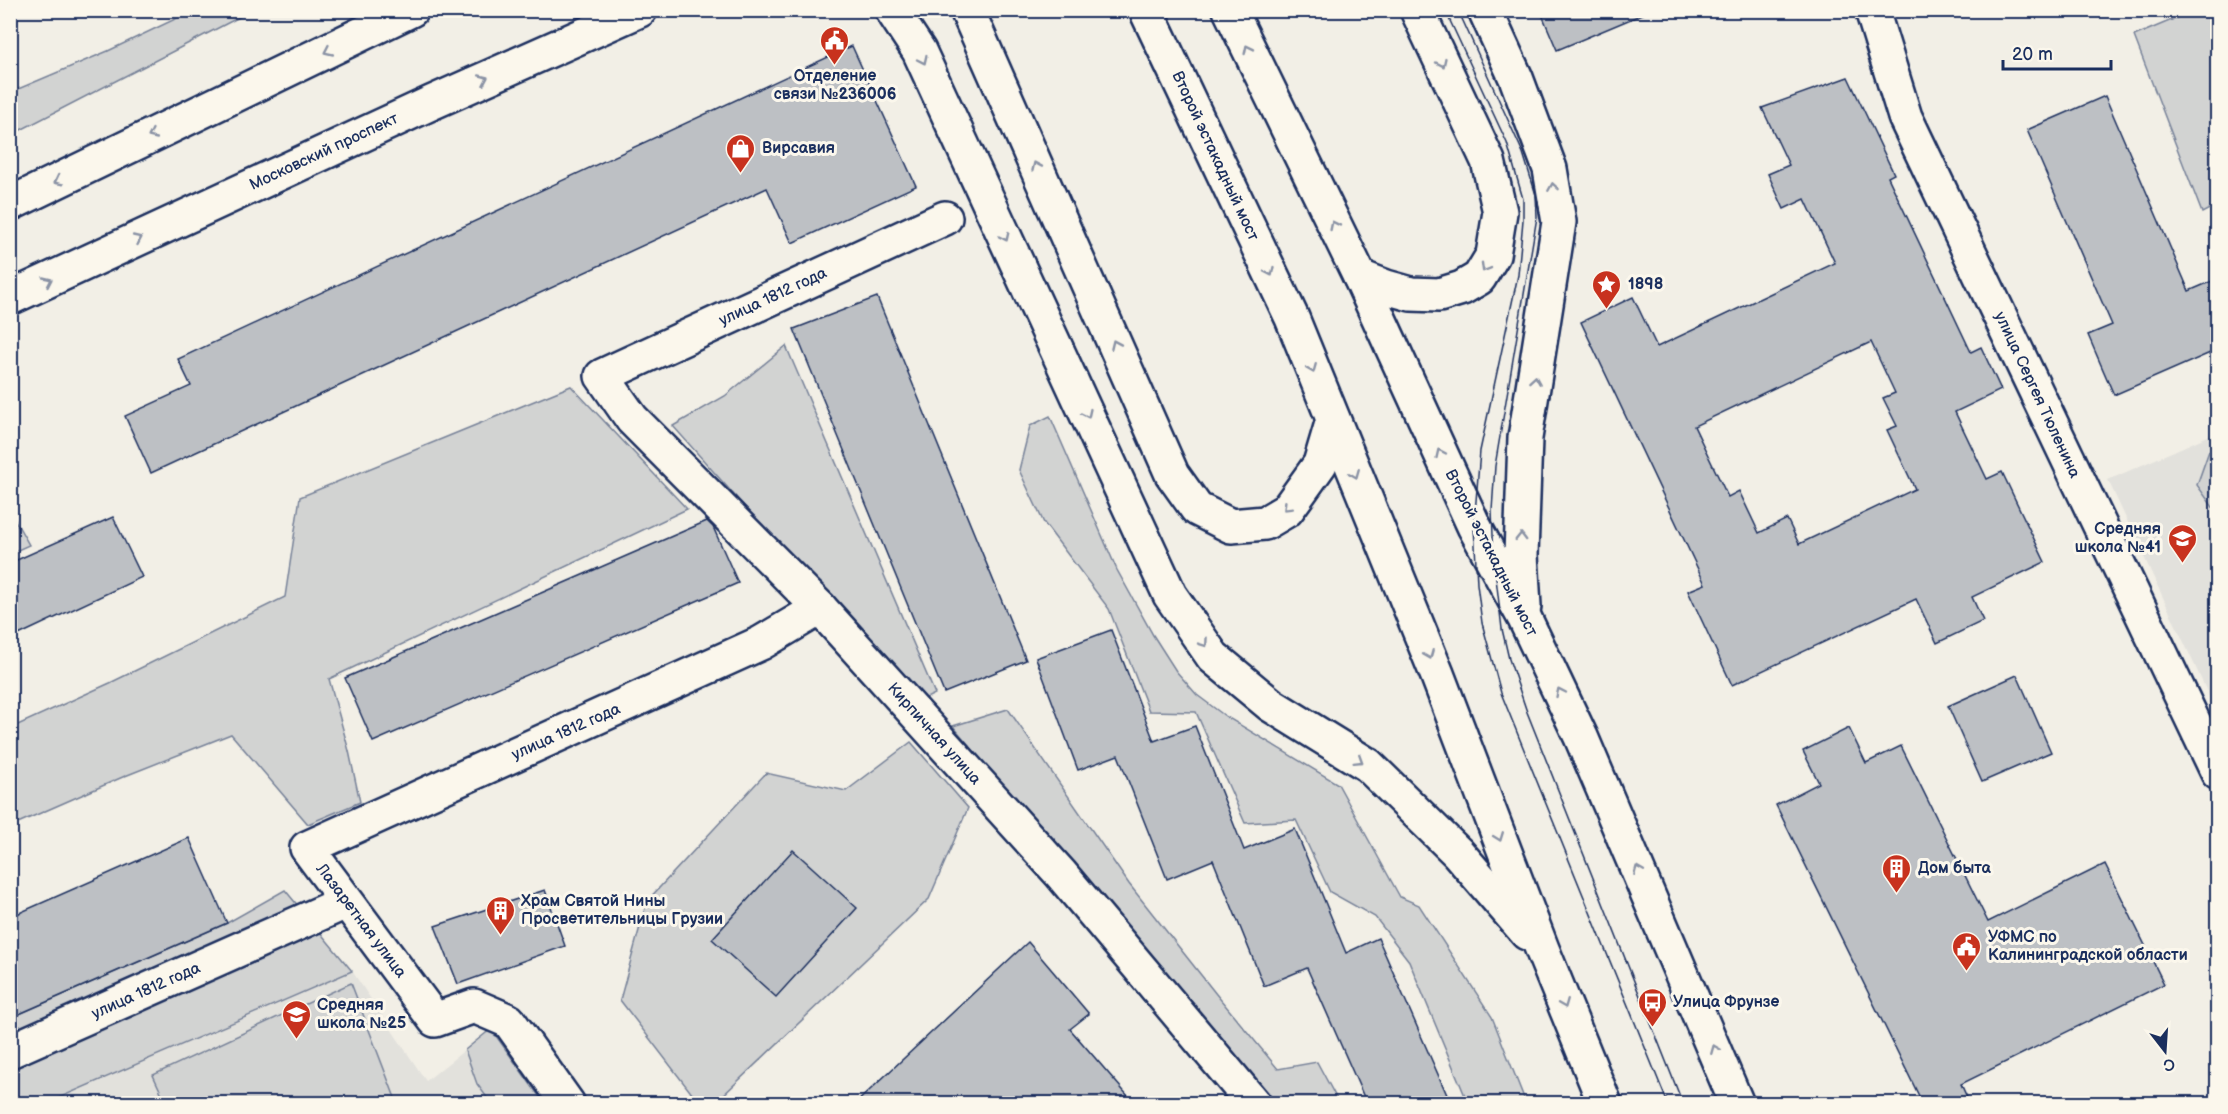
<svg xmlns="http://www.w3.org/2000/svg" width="2228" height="1114" font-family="'Balsamiq Sans',sans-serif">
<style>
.built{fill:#e2e1dc}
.green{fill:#d2d3d2;stroke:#768198;stroke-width:1.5}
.building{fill:#bdc0c4;stroke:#1b2f5e;stroke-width:1.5;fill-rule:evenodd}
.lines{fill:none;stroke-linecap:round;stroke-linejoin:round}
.minor-casing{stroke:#1b2f5e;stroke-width:38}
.major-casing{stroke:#1b2f5e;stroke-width:38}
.minor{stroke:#fbf7ec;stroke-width:33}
.major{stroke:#fbf7ec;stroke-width:33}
.tram{stroke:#1b2f5e;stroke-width:1.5}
.oneway{stroke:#8b93a5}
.labels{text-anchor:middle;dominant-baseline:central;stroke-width:6;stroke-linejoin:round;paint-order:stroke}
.poi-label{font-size:16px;font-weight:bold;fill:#1b2f5e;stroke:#fbf7ec;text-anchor:start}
.street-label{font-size:16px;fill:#1b2f5e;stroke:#fbf7ec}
</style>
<rect width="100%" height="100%" fill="#f2efe6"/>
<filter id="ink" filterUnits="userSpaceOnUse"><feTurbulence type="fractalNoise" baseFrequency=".0167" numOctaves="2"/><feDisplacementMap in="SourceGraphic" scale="12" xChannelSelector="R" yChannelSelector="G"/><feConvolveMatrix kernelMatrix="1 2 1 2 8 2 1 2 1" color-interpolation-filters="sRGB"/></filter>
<g filter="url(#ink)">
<g class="built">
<polygon points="2217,432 2217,713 2108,480"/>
<polygon points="352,971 426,1081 491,1029 544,1103 47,1104"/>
</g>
<g class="green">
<polygon points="194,10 251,11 11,135 11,92 108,51"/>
<polygon points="2193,11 2218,11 2217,205 2202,213 2134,36"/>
<polygon points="786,346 935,694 918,702 673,426 725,396"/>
<polygon points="571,386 687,509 329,679 349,751 360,802 308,824 231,734 125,776 11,826 11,728 110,683 285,597 300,497"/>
<polygon points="1050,416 1117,570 1153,635 1176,671 1197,695 1225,716 1338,784 1400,897 1419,905 1492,1017 1526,1103 1468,1103 1409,961 1375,917 1330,892 1296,820 1245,823 1196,712 1149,711 1109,609 1044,523 1019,470 1030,426"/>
<polygon points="2217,443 2217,513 2197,485 2209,451"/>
<polygon points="11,513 29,545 11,553 10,553"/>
<polygon points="1008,709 1129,884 1216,994 1278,1069 1317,1062 1339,1103 1269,1103 953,726"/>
<polygon points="911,742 968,808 929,899 715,1103 699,1103 620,1000 647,901 766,773 846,791"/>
<polygon points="285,890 352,971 47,1103 11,1103 10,1018 227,923"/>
<polygon points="351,983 397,1103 166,1103 153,1075"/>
<polygon points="491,1029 544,1103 491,1103 477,1084 465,1050"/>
</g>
<g class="building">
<polygon points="1540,10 1650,10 1650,11 1557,50"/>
<polygon points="852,46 916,186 792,243 767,188 151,473 125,416 191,386 178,359"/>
<path d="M 1848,77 L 1894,174 L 1888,177 L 1971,352 L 1981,347 L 2001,390 L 1955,412 L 1987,479 L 2002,472 L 2045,562 L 1972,597 L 1983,621 L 1937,643 L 1916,599 L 1732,685 L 1688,591 L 1705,584 L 1581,322 L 1633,297 L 1657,347 L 1835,263 L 1805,199 L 1784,209 L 1768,174 L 1789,165 L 1762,108 ZM 1871,342 L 1895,393 L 1883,398 L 1897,426 L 1887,430 L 1915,489 L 1799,544 L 1787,519 L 1759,533 L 1739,491 L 1728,497 L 1694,426 Z"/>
<polygon points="2105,96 2189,291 2217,279 2217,350 2114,395 2088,335 2112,325 2027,130"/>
<polygon points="877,297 1026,660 944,693 794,329"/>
<polygon points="113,517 142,577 10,639 10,563"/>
<polygon points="707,521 713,527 738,583 373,742 345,678"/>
<polygon points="1111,630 1154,741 1195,726 1244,850 1295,829 1346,953 1378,938 1451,1104 1367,1104 1307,968 1264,986 1213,860 1167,879 1118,755 1078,770 1036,658"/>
<polygon points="2017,675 2051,752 1982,782 1948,706"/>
<polygon points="1849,728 1866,763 1901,746 1988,922 2105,864 2164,984 1961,1084 1970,1104 1923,1104 1776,805 1819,783 1803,751"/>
<polygon points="189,838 227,923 10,1018 10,917"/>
<polygon points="793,850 857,908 776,997 712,939"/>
<polygon points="545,890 565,946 458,984 435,926"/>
<polygon points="1028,942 1089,1014 1070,1029 1135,1104 855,1104"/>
</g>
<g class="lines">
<defs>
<g id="minor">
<polyline points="1872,10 1905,117 2218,773"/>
<polyline points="945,218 602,376 632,419 820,608 1061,874 1254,1104"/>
<polyline points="10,1051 346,902"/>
<polyline points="568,1104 509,1021 474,1006 435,1020 307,848 761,643 820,608"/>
</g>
<g id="major">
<polyline points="892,10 919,51 1170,595 1213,657 1271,705 1368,765 1458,853 1527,933"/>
<polyline points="967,10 1172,474 1197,509 1231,526 1265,523 1287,510 1320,464 1333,420"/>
<polyline points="1146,10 1292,318 1437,674 1542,949 1605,1104"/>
<polyline points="1230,10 1360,277 1474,526 1524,617 1581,737 1737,1104"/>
<polyline points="1485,10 1516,78 1550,169 1559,222 1525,438 1521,555 1524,606"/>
<polyline points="10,204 411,10"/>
<polyline points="1360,277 1386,287 1411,294 1439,295 1462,288 1479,278 1493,255 1500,212 1488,161 1417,10"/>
<polyline points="10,298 431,103 640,10"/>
</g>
</defs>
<use href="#minor" class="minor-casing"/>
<use href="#major" class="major-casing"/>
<use href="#minor" class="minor"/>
<use href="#major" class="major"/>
<g class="tram">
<polyline points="1445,10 1507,143 1523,199 1523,220 1518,275 1480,451 1474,526 1477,584 1482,623 1501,693 1668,1104"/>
<polyline points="1458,10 1523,153 1536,195 1537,217 1495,466 1492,510 1494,561 1502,629 1509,659 1527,712 1683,1104"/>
</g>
</g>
<defs><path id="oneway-chevron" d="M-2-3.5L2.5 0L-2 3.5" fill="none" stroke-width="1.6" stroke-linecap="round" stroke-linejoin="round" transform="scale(1.5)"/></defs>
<g class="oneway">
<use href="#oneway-chevron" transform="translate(1248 49) rotate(-116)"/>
<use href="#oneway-chevron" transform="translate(328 51) rotate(155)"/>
<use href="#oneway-chevron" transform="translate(923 60) rotate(65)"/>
<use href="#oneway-chevron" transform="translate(1442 63) rotate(65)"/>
<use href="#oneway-chevron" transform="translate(484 79) rotate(-24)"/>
<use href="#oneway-chevron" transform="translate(152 135) rotate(155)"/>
<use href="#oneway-chevron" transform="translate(1036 166) rotate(-114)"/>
<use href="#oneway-chevron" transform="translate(58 181) rotate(153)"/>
<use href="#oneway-chevron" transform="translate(1553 187) rotate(-99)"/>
<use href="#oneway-chevron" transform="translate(1334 225) rotate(-116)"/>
<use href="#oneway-chevron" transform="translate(1005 237) rotate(65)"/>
<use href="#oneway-chevron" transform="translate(138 239) rotate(-25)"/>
<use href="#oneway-chevron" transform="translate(1485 268) rotate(120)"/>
<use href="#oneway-chevron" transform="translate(1270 272) rotate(65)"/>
<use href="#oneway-chevron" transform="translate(48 281) rotate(-25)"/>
<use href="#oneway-chevron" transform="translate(1115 344) rotate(-114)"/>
<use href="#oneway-chevron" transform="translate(1312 369) rotate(68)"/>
<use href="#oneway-chevron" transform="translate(1535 380) rotate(-81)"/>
<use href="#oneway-chevron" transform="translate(1087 414) rotate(65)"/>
<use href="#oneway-chevron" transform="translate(1440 453) rotate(-115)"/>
<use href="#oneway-chevron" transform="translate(1355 474) rotate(68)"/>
<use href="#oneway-chevron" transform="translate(1287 507) rotate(135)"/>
<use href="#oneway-chevron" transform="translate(1521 537) rotate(-89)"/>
<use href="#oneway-chevron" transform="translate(1204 643) rotate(55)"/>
<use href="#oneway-chevron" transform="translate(1429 655) rotate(68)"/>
<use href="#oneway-chevron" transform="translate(1560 692) rotate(-115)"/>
<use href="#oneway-chevron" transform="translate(1359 760) rotate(32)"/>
<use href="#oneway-chevron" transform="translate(1499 837) rotate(69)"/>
<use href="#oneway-chevron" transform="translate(1638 870) rotate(-113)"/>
<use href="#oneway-chevron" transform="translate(1564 1004) rotate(68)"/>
<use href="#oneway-chevron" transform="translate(1715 1049) rotate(-112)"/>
</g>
</g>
<defs>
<symbol id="civic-pin" viewBox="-11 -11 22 30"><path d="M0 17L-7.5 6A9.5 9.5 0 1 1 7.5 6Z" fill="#c8321e" stroke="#fbf7ec"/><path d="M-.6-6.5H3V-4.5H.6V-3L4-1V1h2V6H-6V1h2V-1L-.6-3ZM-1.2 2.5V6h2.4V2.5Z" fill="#fff"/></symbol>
<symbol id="shop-pin" viewBox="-11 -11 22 30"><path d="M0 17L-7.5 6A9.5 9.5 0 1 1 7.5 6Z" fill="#c8321e" stroke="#fbf7ec"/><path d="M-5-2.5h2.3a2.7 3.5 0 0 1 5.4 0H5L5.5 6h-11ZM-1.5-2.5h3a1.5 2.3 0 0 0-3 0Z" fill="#fff"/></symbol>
<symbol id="sight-pin" viewBox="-11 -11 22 30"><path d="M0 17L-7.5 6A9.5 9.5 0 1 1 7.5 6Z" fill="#c8321e" stroke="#fbf7ec"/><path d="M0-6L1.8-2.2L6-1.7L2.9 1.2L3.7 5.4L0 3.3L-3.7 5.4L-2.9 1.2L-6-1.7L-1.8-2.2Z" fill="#fff"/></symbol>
<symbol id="school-pin" viewBox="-11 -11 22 30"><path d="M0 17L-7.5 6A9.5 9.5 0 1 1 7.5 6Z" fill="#c8321e" stroke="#fbf7ec"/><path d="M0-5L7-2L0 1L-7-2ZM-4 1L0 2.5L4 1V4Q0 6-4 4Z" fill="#fff"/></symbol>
<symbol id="building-pin" viewBox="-11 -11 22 30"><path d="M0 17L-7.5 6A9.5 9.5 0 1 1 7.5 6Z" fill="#c8321e" stroke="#fbf7ec"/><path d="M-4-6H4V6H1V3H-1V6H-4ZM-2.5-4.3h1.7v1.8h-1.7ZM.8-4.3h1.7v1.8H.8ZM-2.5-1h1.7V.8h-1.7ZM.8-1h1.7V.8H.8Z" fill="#fff"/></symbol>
<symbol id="bus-pin" viewBox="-11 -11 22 30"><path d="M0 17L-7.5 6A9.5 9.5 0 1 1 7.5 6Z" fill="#c8321e" stroke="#fbf7ec"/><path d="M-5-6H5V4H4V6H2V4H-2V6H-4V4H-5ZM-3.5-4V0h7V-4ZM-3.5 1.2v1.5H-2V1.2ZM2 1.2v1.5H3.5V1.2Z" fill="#fff"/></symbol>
</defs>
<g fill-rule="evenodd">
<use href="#civic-pin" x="818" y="24" width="33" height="45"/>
<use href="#shop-pin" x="724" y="132" width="33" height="45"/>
<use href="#sight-pin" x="1590" y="268" width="33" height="45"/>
<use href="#school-pin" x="2166" y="522" width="33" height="45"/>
<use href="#building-pin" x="1880" y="852" width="33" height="45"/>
<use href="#building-pin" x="484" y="894" width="33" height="45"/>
<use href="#civic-pin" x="1950" y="930" width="33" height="45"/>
<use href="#bus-pin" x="1636" y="986" width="33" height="45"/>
<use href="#school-pin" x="280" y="998" width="33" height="45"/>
</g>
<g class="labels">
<g class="poi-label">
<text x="835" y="76" text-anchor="middle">Отделение<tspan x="835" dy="18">связи №236006</tspan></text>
<text x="762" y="148">Вирсавия</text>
<text x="1628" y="284">1898</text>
<text x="2161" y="529" text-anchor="end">Средняя<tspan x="2161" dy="18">школа №41</tspan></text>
<text x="1918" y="868">Дом быта</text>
<text x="521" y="901">Храм Святой Нины<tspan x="521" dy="18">Просветительницы Грузии</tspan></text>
<text x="1988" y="937">УФМС по<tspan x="1988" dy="18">Калининградской области</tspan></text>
<text x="1673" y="1002">Улица Фрунзе</text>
<text x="317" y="1005">Средняя<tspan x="317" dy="18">школа №25</tspan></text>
</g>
<g class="street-label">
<text transform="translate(324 152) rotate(-25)">Московский проспект</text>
<text transform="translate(1215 156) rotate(65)">Второй эстакадный мост</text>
<text transform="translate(773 297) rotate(-25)">улица 1812 года</text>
<text transform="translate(2037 395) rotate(65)">улица Сергея Тюленина</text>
<text transform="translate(1491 553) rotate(63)">Второй эстакадный мост</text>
<text transform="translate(566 732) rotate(-24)">улица 1812 года</text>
<text transform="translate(934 734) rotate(48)">Кирпичная улица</text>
<text transform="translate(361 921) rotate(53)">Лазаретная улица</text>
<text transform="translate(146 991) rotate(-24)">улица 1812 года</text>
</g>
</g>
<rect width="2228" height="1114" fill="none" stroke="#fbf7ec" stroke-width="36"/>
<rect x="18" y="18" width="2192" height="1078" fill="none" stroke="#1b2f5e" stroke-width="2" filter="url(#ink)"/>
<g transform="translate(2165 1051) rotate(163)" stroke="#fbf7ec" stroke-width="4.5" paint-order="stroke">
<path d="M0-4.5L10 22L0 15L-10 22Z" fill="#1b2f5e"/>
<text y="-9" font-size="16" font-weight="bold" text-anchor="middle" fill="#1b2f5e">С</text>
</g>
<path d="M2003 60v9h108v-9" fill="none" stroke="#1b2f5e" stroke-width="3"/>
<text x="2012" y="60" font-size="18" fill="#1b2f5e" stroke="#fbf7ec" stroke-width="4.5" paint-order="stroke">20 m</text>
</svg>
